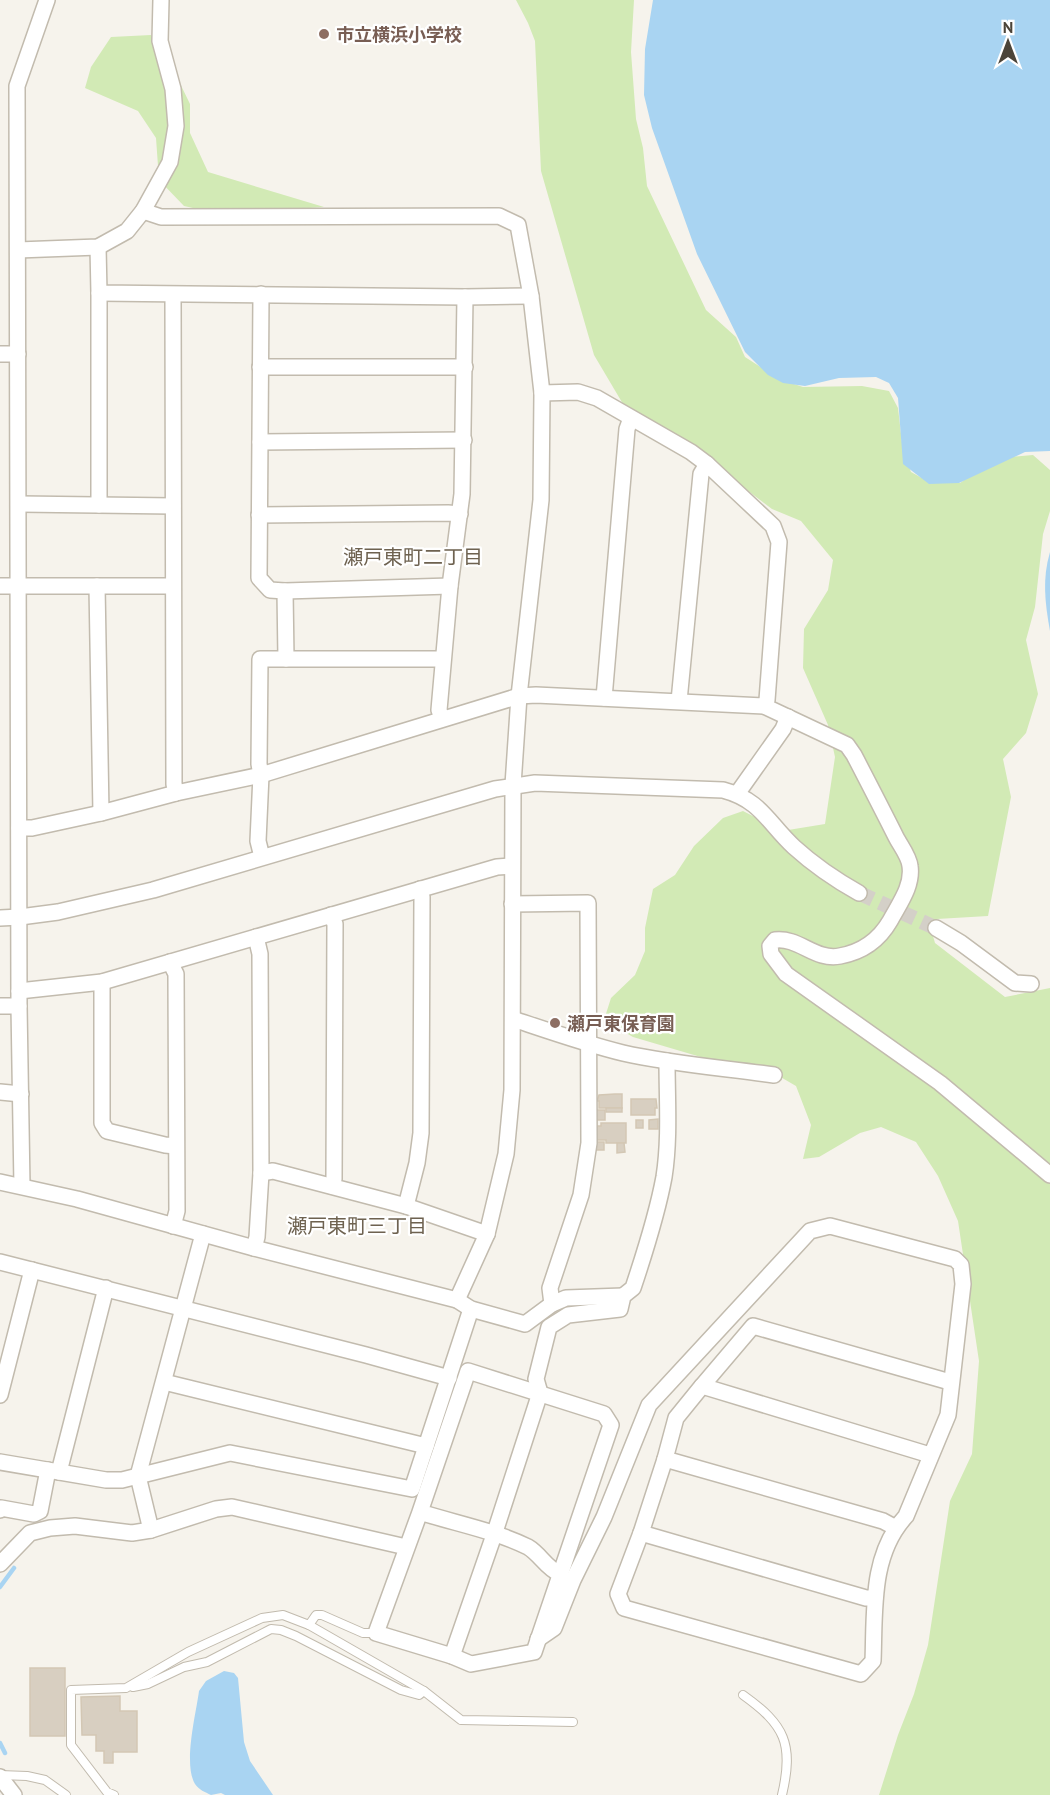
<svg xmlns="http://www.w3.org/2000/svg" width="1050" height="1795" font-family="'PT Sans','Noto Sans JP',sans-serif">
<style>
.green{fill:#d2eab5}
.water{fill:#a9d4f2}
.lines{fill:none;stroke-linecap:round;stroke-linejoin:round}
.stream{stroke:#a9d4f2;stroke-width:4.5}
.building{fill:#d8cfc1;stroke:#d3c7b4;stroke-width:1.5}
.minor-tunnel{stroke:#d4d0c8;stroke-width:15;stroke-dasharray:15 8;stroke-linecap:butt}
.service-casing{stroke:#c2bbae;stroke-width:10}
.minor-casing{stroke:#c2bbae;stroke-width:18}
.service{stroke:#fff;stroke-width:8}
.minor{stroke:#fff;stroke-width:15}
.education-dot{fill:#8d6e63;stroke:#fff;stroke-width:2}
.labels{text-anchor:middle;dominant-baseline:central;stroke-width:4.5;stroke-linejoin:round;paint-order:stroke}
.education-label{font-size:18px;font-weight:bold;fill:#785e54;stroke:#fff;text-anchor:start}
.neighbourhood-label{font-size:20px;fill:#6e6250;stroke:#fff}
</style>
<rect width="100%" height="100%" fill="#f6f3ec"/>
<g class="green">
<polygon points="516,0 634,0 631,52 636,119 643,148 647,186 706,310 736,337 745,357 779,379 803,387 862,386 889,391 898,408 903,451 911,472 931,483 960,483 996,458 1033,455 1050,470 1050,511 1043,534 1035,607 1026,640 1038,694 1026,733 1003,759 1011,797 988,916 937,919 931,929 935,943 1005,997 1050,988 1050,1795 879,1795 898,1735 914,1694 928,1645 950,1501 972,1454 979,1361 958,1221 938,1176 916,1142 881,1127 860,1133 819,1157 803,1159 811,1125 796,1086 765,1068 738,1068 633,1037 604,1020 611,998 635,975 645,951 645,928 653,889 675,875 694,846 723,818 743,811 782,831 825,824 835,757 828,725 803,668 804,629 828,590 833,560 801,521 772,509 692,448 623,404 594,355 541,171 535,41 528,23"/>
<polygon points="151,35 160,59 173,69 190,104 190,133 208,172 324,207 220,214 184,206 159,180 156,138 138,111 85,88 91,67 111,37"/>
</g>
<g class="water">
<polygon points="653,0 1050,0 1050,451 1025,452 959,483 929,484 903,464 898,398 889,383 876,377 839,378 805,386 783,383 768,375 745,352 697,254 652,128 644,95 645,49"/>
<path d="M 1050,552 L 1050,631 C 1045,603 1042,579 1050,552 Z"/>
<path d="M 224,1671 L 234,1673 L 238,1678 L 244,1742 L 250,1761 L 273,1795 L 225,1795 L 221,1793 L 211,1795 C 205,1792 199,1790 195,1784 C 183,1764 196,1714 199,1691 L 206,1681 Z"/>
</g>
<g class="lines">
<g class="stream">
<polyline points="0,1587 14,1568"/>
<polyline points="0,1743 5,1753"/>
</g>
</g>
<g class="building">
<polygon points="615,1094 622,1094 622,1108 599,1108 599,1101 597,1101 599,1095"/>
<polygon points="631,1099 656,1099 657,1108 655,1108 655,1115 631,1115"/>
<rect x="606" y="1108" width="16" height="4"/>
<rect x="595" y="1110" width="10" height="10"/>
<polygon points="658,1119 658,1129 649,1129 649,1120"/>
<rect x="636" y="1120" width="7" height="8"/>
<polygon points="601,1123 626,1123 626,1143 606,1143 606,1140 595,1140 595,1126 601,1126"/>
<rect x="594" y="1142" width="10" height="8"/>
<polygon points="617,1143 624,1143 625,1152 617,1153"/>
<rect x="30" y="1668" width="35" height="68"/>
<polygon points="120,1696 120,1711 137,1711 137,1752 113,1752 113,1763 104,1763 104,1751 96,1751 96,1735 82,1735 81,1697"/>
</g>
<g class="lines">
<polyline class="minor-tunnel" points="859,893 936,928"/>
<defs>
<g id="service">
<polyline points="309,1625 424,1691 461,1720 573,1722"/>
<polyline points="133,1687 148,1684 184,1667 207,1662 271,1629 281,1630 296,1636 401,1690 419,1695 424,1691"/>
<path d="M 743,1695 C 785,1725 794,1744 782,1795"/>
<polyline points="0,1775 27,1776 45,1780 66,1795"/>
<polyline points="114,1795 107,1792 71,1745 71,1690 126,1688 188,1652 262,1618 283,1615 309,1625 316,1615 322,1615 363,1633 376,1633"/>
</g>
<g id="minor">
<polyline points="143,211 161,217 499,216 518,225 531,296 542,393 541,500 519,696 513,785 512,1090 506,1154 487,1234 457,1300"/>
<polyline points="98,247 99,293 465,297 531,296"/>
<polyline points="18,250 98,247 127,231 143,211 170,162 176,126 173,89 160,41 161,0"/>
<polyline points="261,294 259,578 270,590 285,591 450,586"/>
<polyline points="173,295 174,784 176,793"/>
<polyline points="0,354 18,354"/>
<polyline points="260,367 465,367"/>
<polyline points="542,393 578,392 597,398 691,452 707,464 773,526 779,542 767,700 764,706"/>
<polyline points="260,442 464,440"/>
<polyline points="20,504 173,506"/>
<polyline points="99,505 99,293"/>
<polyline points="259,515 448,513 460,514"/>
<polyline points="0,586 173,586"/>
<polyline points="97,586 101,813"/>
<polyline points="285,591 286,659"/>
<polyline points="604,698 627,429 631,418"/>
<polyline points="679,701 701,474 707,464"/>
<polyline points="442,719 439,710 450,586 462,494 465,297"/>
<polyline points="737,794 783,729 788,717"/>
<path d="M 19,828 L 32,828 L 101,813 L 176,793 L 261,775 L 519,696 L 536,695 L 764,706 L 847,745 L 854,755 C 868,782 882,809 896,837 C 900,845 909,856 910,866 C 913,886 899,904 890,921 C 879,940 862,952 840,956 C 815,961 799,937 775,940 L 770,946 L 771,954 L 786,974 L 940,1083 L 1050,1175"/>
<polyline points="262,857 258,841 261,775 259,764 260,659 443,659"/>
<polyline points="512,904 588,903 589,1143 581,1195 550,1288 552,1304"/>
<polyline points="331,915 335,924 334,1179 332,1186"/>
<path d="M 0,918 L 20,917 L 58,912 L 153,890 L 495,789 L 535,783 L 723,790 C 761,800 768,823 794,847 C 816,867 834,879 859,893"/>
<polyline points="936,928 961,943 1015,983 1031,984"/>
<polyline points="170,962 176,974 177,1211 173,1226"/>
<polyline points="102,982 102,1123 107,1131 165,1145 176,1146"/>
<polyline points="19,991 102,982 497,867 512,866"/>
<polyline points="0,1006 19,1006"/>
<path d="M 513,1019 C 549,1031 586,1044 623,1053 C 672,1064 724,1068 774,1075"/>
<polyline points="0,1092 21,1094"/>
<polyline points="261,1173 273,1171 406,1206 487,1234"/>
<polyline points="0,1182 77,1199 254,1248 457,1300 471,1309 525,1324 552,1304 566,1298 623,1296"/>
<polyline points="22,1186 19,1006 17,86 47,0"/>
<polyline points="406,1206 417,1163 421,1133 422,897 420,889"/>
<polyline points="254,1248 257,1237 261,1173 260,954 256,937"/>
<polyline points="0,1262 366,1355 449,1378"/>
<polyline points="164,1382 426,1446"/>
<polyline points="702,1386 753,1326 950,1382"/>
<polyline points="0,1395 32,1270"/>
<polyline points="665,1459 641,1533 866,1598 875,1598"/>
<polyline points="0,1462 106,1480 122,1480 230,1453 412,1489 471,1309"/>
<polyline points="59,1472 106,1288"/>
<polyline points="0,1510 1,1508 34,1514 40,1511 48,1470"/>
<path d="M 420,1512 L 376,1633 L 452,1656 L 471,1664 L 534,1652 L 611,1425 L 604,1414 L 468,1371 L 420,1512 C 454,1523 496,1531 528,1547 C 540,1554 546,1568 560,1574"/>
<polyline points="896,1528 883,1521 665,1459 676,1418 702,1386 930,1455"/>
<polyline points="151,1530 138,1476 203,1234"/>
<polyline points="0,1564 30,1533 50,1528 75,1526 132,1533 151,1530 216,1509 232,1507 406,1547"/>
<path d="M 538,1639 L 554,1628 L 573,1580 L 604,1517 L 649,1405 L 810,1231 L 830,1226 L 955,1259 L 961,1265 L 963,1284 L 948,1415 L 906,1516 C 870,1555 875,1611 873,1661 L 861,1674 L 624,1608 L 618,1594 L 641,1533"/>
<path d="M 452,1656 L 494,1535 L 540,1393 L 536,1379 L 549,1327 L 568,1315 L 620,1309 L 623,1296 L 633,1288 C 645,1252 657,1215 664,1177 C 670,1139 667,1099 667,1061"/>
<polyline points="0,1777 14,1795"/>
</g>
</defs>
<use href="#service" class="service-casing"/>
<use href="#minor" class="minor-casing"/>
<use href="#service" class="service"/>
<use href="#minor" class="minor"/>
</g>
<g class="education-dot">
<circle cx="324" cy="34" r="6"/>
<circle cx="555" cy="1023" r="6"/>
</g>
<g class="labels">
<g class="education-label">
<text x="336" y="34">市立横浜小学校</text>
<text x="567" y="1023">瀬戸東保育園</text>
</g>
<g class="neighbourhood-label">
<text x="413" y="557">瀬戸東町二丁目</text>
<text x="357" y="1226">瀬戸東町三丁目</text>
</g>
</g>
<g transform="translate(1008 42)" stroke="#ffffff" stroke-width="4.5" paint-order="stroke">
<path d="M0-4.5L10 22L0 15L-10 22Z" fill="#4b4439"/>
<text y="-9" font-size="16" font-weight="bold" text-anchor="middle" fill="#4b4439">N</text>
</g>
</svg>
